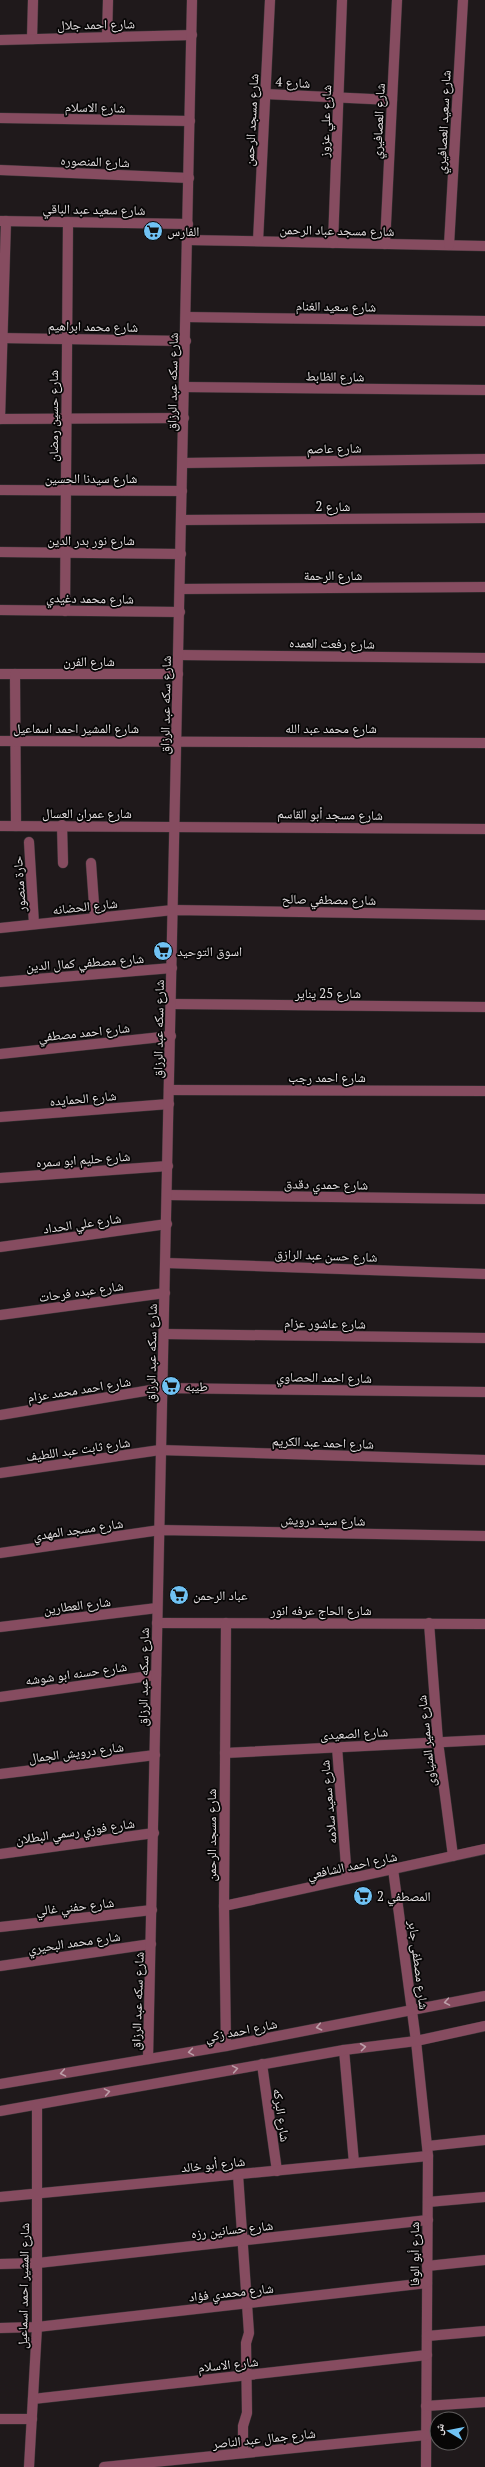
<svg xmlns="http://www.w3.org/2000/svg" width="485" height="2467" font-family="'PT Serif','Noto Naskh Arabic',serif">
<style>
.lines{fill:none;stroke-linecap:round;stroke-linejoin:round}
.minor-casing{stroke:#3b3537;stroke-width:11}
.minor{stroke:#864c60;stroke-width:10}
.oneway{stroke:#bb9ea8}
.labels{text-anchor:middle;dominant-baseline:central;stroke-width:3.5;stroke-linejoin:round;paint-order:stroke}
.street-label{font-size:13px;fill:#e6e1e3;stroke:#070606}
.poi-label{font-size:13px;fill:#e6e1e3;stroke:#070606;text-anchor:start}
</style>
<rect width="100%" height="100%" fill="#1f191b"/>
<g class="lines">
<defs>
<g id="minor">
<polyline points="107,37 108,0"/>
<polyline points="32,39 33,0"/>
<polyline points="0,40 192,35"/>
<polyline points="265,94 392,100"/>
<polyline points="0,118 190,121"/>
<polyline points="0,170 189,178"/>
<polyline points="0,221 188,224"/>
<polyline points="188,240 485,246"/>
<polyline points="258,241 270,0"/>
<polyline points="333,243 342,0"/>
<polyline points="385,244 397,0"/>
<polyline points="449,245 463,0"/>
<polyline points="186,317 485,321"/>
<polyline points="0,338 186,341"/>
<polyline points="184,387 485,390"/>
<polyline points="0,419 6,221"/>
<polyline points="0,419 184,418"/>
<polyline points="183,463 485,459"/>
<polyline points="0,490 182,491"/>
<polyline points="182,520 485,518"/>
<polyline points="0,552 181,554"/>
<polyline points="180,589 485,587"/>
<polyline points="0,610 180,612"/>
<polyline points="65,611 68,222"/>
<polyline points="179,655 485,658"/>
<polyline points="0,674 178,674"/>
<polyline points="15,674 16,826"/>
<polyline points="0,741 485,743"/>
<polyline points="62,825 63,863"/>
<polyline points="0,826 485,829"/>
<polyline points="29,842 34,924"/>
<polyline points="91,863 95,918"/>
<polyline points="0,928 173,910 485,915"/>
<polyline points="0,982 172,968"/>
<polyline points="171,1004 485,1007"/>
<polyline points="0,1054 171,1036"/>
<polyline points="169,1090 485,1091"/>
<polyline points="0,1117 169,1104"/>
<polyline points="0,1178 168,1166"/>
<polyline points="167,1195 485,1199"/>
<polyline points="0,1247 167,1224"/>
<polyline points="166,1263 485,1274"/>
<polyline points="0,1315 165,1293"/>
<polyline points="164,1334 485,1338"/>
<polyline points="0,1415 163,1388 485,1392"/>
<polyline points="0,1473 160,1450 485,1460"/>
<polyline points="0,1553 160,1530 485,1536"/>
<polyline points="157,1623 485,1624"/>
<polyline points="429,1623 438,1742 453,1856"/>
<polyline points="0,1627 157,1608"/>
<polyline points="0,1697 156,1675"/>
<polyline points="337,1747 347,1879"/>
<polyline points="225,1753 485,1740"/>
<polyline points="0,1774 155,1755"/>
<polyline points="0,1854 154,1833"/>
<polyline points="393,1869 416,2041 428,2156 426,2467"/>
<polyline points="224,1906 485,1849"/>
<polyline points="0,1927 152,1910"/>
<polyline points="0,1966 151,1944"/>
<polyline points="226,2046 224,1906 226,1623"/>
<polyline points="344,2050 354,2163"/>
<polyline points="148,2059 192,0"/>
<polyline points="262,2064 277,2171"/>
<polyline points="0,2084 226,2046 485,1996"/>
<polyline points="0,2111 344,2050 416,2041 485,2026"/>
<polyline points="428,2146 485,2140"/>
<polyline points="238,2175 249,2333 246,2343 247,2413 243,2426 243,2453"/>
<polyline points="0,2197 428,2156"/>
<polyline points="428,2202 485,2197"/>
<polyline points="0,2264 38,2263 428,2220"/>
<polyline points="427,2266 485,2260"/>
<polyline points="0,2328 37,2327 427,2283"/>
<polyline points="427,2336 485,2331"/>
<polyline points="33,2399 427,2355"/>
<polyline points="426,2406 485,2402"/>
<polyline points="0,2419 32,2419"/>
<polyline points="29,2467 37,2327 37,2105"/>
<polyline points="104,2467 426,2435"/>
</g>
</defs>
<use href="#minor" class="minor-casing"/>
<use href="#minor" class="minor"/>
</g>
<defs><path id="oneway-chevron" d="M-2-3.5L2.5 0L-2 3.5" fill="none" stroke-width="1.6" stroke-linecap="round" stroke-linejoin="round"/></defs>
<g class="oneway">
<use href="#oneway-chevron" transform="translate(447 2002) rotate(170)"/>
<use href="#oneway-chevron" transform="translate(319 2027) rotate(168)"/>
<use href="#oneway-chevron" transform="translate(363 2047) rotate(-7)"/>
<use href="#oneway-chevron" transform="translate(191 2052) rotate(171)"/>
<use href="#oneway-chevron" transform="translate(235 2069) rotate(-10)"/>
<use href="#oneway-chevron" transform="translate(63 2073) rotate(170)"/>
<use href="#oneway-chevron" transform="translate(107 2092) rotate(-10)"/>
</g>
<defs>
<symbol id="supermarket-disc" viewBox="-11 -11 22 22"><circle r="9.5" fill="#70c2f4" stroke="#070606"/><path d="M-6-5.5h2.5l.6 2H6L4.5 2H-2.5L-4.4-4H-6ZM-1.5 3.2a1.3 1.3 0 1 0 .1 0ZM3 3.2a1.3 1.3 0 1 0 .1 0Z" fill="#111"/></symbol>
</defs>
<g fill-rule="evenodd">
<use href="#supermarket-disc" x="142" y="220" width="22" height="22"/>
<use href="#supermarket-disc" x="152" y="940" width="22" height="22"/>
<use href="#supermarket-disc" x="160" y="1375" width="22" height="22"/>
<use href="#supermarket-disc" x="168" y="1584" width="22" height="22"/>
<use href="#supermarket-disc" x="352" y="1885" width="22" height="22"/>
</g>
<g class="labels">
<g class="street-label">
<text transform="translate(96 24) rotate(-1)">شارع احمد جلال</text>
<text transform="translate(293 82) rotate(3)">شارع 4</text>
<text transform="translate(95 107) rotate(1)">شارع الاسلام</text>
<text transform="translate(251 120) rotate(-87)">شارع مسجد الرحمن</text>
<text transform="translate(325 121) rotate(-88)">شارع علي عزوز</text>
<text transform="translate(378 121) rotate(-87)">شارع العصافيري</text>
<text transform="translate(443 122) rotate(-87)">شارع سعيد العصافيري</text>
<text transform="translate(95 161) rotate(2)">شارع المنصوره</text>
<text transform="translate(94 209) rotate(1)">شارع سعيد عبد الباقي</text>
<text transform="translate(337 230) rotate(1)">شارع مسجد عباد الرحمن</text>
<text transform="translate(336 306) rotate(1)">شارع سعيد الغنام</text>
<text transform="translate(93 326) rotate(1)">شارع محمد ابراهيم</text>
<text transform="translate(335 376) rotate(1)">شارع الظابط</text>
<text transform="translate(172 382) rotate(-89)">شارع سكه عبد الرزاق</text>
<text transform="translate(53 416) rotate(-90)">شارع حسين رمضان</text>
<text transform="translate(334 448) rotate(-1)">شارع عاصم</text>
<text x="91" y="478">شارع سيدنا الحسين</text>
<text x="333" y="506">شارع 2</text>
<text x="91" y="540">شارع نور بدر الدين</text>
<text x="333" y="575">شارع الرحمة</text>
<text transform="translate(90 598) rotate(1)">شارع محمد دغيدي</text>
<text transform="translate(332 643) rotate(1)">شارع رفعت العمده</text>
<text x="89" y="661">شارع الفرن</text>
<text transform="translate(165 705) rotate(-89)">شارع سكه عبد الرزاق</text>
<text x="76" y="728">شارع المشير احمد اسماعيل</text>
<text x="331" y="728">شارع محمد عبد الله</text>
<text x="87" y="813">شارع عمران العسال</text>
<text transform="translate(330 814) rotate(1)">شارع مسجد أبو القاسم</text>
<text transform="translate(19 884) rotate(-94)">حارة منصور</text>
<text transform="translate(329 899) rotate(1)">شارع مصطفي صالح</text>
<text transform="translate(85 906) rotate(-6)">شارع الحضانه</text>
<text transform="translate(85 962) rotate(-4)">شارع مصطفي كمال الدين</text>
<text x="328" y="993">شارع 25 يناير</text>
<text transform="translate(158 1029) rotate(-89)">شارع سكه عبد الرزاق</text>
<text transform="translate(84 1032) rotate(-6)">شارع احمد مصطفي</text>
<text x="327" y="1077">شارع احمد رجب</text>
<text transform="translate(83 1098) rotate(-5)">شارع الحمايده</text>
<text transform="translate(83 1159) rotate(-4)">شارع حليم ابو سمره</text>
<text transform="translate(326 1184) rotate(1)">شارع حمدي دقدق</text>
<text transform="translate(82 1223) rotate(-8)">شارع علي الحداد</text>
<text transform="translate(326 1255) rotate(2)">شارع حسن عبد الرازق</text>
<text transform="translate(81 1291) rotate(-8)">شارع عبده فرحات</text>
<text transform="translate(325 1323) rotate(1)">شارع عاشور عزام</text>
<text transform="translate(151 1353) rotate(-89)">شارع سكه عبد الرزاق</text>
<text transform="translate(324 1377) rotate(1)">شارع احمد الحصاوي</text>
<text transform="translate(79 1389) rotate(-9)">شارع احمد محمد عزام</text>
<text transform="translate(323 1442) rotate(2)">شارع احمد عبد الكريم</text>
<text transform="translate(78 1449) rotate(-8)">شارع ثابت عبد اللطيف</text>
<text transform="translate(323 1520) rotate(1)">شارع سيد درويش</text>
<text transform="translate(78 1529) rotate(-8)">شارع مسجد المهدي</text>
<text transform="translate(77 1605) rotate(-7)">شارع العطارين</text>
<text x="321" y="1610">شارع الحاج عرفه انور</text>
<text transform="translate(76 1673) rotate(-8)">شارع حسنه ابو شوشه</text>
<text transform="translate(143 1677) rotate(-89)">شارع سكه عبد الرزاق</text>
<text transform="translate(354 1733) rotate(-3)">شارع الصعيدى</text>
<text transform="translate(426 1741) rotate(-96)">شارع سمير المنياوى</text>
<text transform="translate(76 1752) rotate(-7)">شارع درويش الجمال</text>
<text transform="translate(328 1802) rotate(-95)">شارع سعيد سلامه</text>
<text transform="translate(75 1831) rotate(-8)">شارع فوزي رسمي البطلان</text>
<text transform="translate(211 1835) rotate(-90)">شارع مسجد الرحمن</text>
<text transform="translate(352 1865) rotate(-12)">شارع احمد الشافعي</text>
<text transform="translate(75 1906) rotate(-6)">شارع حفني غالي</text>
<text transform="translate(74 1942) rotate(-8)">شارع محمد البحيري</text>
<text transform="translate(419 1965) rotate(83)">شارع مصطفى جابر</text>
<text transform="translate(137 2001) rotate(-88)">شارع سكه عبد الرزاق</text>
<text transform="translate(241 2030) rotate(-11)">شارع احمد زكي</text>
<text transform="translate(282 2115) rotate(82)">شارع البركه</text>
<text transform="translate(213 2164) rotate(-6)">شارع أبو خالد</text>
<text transform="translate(232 2229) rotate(-6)">شارع حسانين رزه</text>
<text transform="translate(414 2254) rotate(-90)">شارع أبو الوفا</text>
<text transform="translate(23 2286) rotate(-89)">شارع المشير احمد اسماعيل</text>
<text transform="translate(231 2292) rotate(-6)">شارع محمدي فؤاد</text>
<text transform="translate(228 2364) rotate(-6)">شارع الاسلام</text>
<text transform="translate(264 2438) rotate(-6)">شارع جمال عبد الناصر</text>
</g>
<g class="poi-label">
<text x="167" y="231">الفارس</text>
<text x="177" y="951">اسوق التوحيد</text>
<text x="185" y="1386">طيبه</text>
<text x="193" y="1595">عباد الرحمن</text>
<text x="377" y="1896">المصطفي 2</text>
</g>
</g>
<g transform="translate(449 2431) rotate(280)"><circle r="19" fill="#070606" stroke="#605e5e"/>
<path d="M0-3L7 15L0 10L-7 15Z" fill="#70c2f4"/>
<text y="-6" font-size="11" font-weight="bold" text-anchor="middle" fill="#e6e1e3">ش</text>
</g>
</svg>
